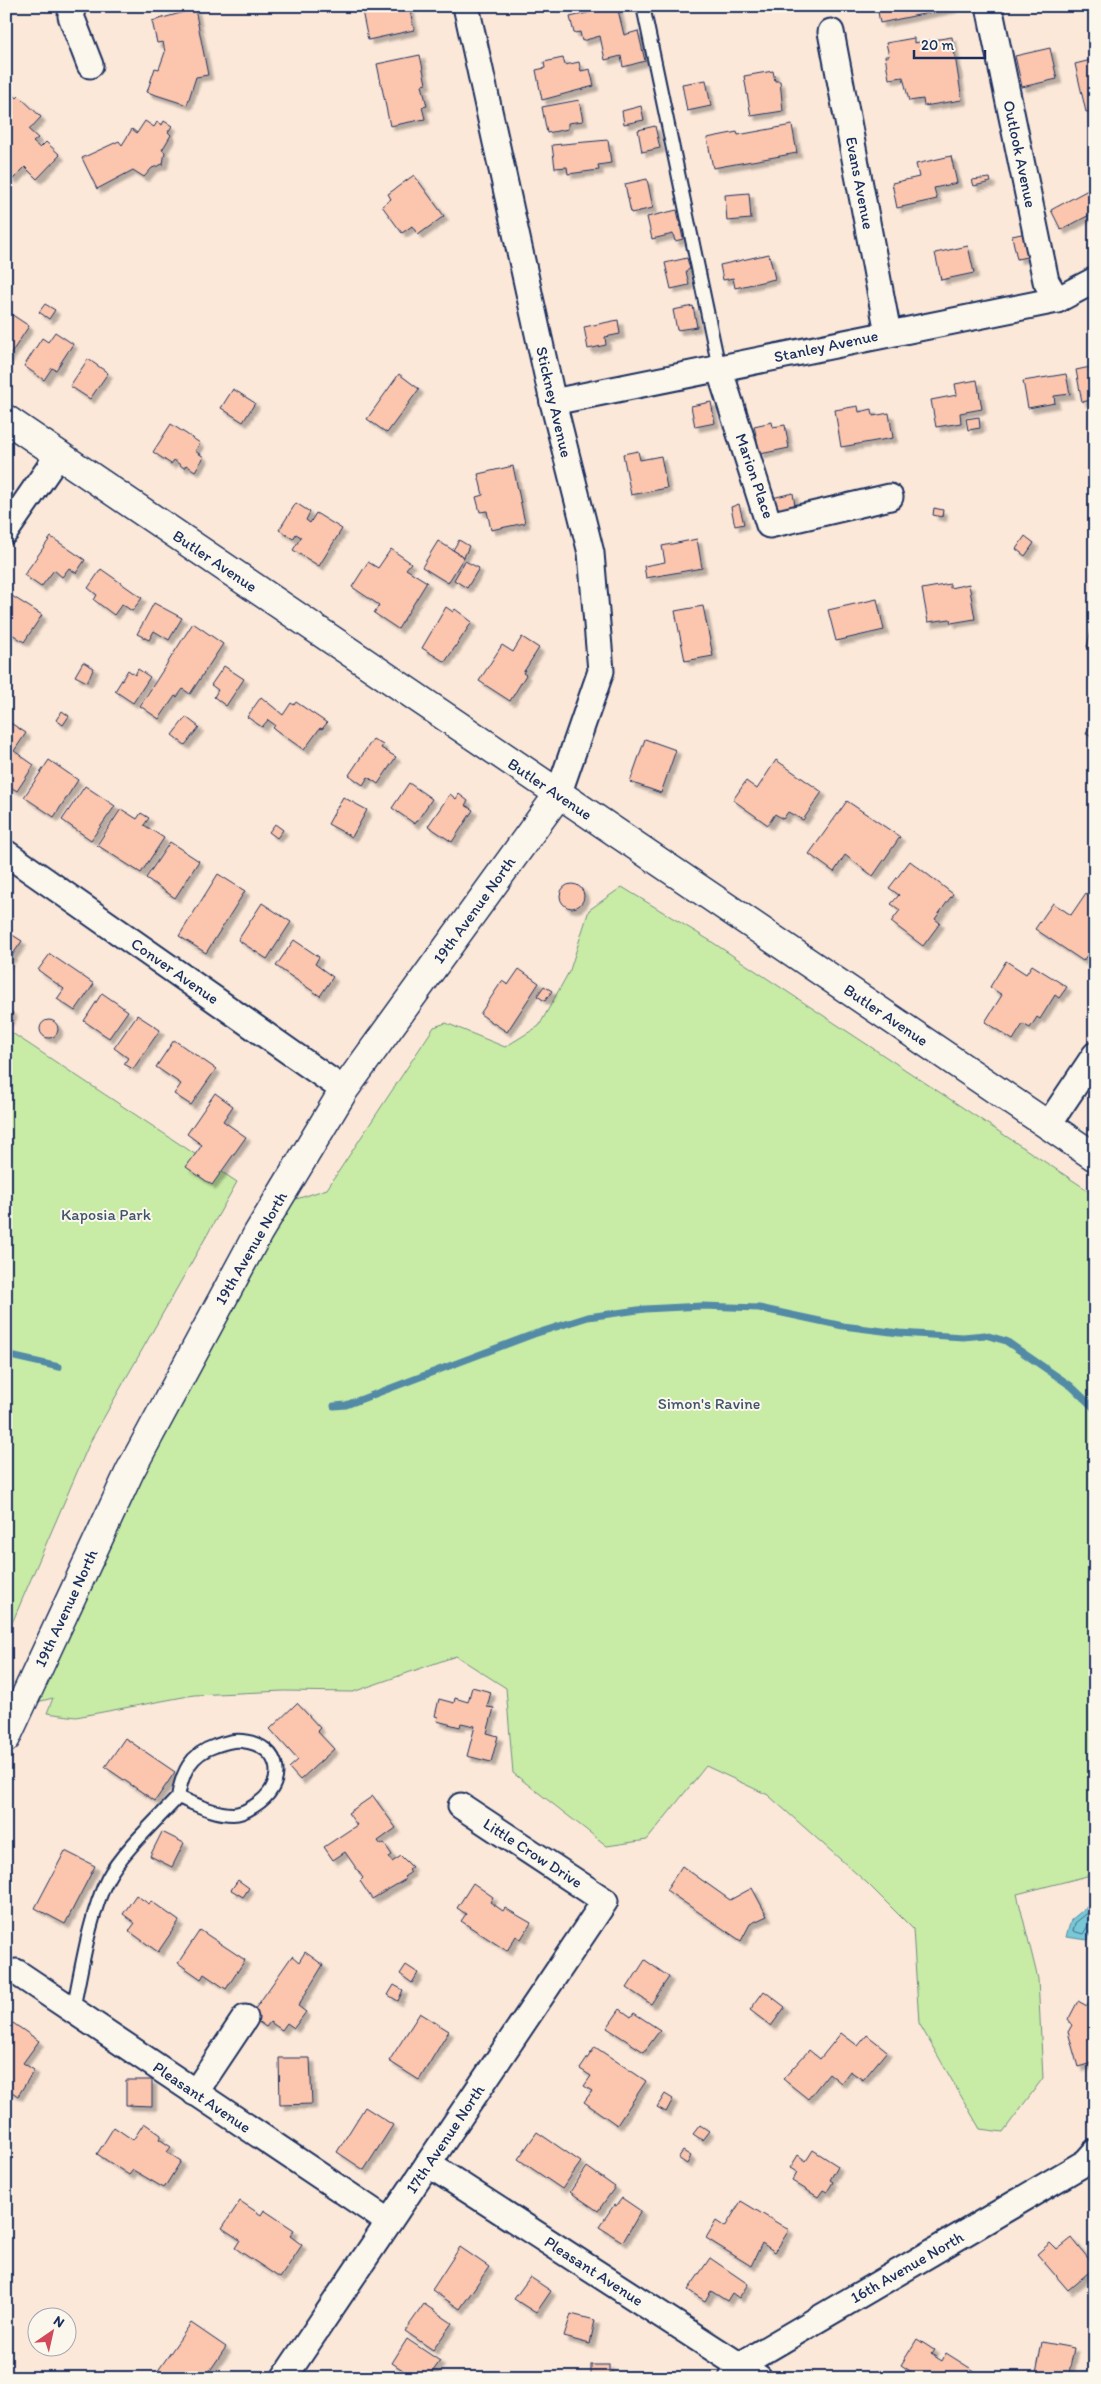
<svg xmlns="http://www.w3.org/2000/svg" width="1101" height="2384" font-family="Itim,sans-serif">
<style>
.green{fill:#c8eba5;stroke:#728d82}
.water{fill:#79c8d6;stroke:#538ba6}
.lines{fill:none;stroke-linecap:round;stroke-linejoin:round}
.shore{stroke:#416c8e;stroke-width:1}
.stream{stroke:#538ba6;stroke-width:7}
.building{fill:#fbc6ad;stroke:#1b2f5e;filter:url(#shadow)}
.lane-casing{stroke:#1b2f5e;stroke-width:16}
.street-casing{stroke:#1b2f5e;stroke-width:29}
.secondary-casing{stroke:#1b2f5e;stroke-width:31}
.lane{stroke:#fbf7ec;stroke-width:12}
.street{stroke:#fbf7ec;stroke-width:25}
.secondary{stroke:#fbf7ec;stroke-width:28}
.labels{text-anchor:middle;dominant-baseline:central;stroke-width:4;stroke-linejoin:round;paint-order:stroke}
.street-label{font-size:16px;fill:#1b2f5e;stroke:#fbf7ec}
.park-label{font-size:16px;fill:#3e556c;stroke:#fbf7ec}
</style>
<defs>
<filter id="shadow"><feDropShadow dx="4.5" dy="4.5" stdDeviation="1" flood-color="#0004"/></filter>
</defs>
<rect width="100%" height="100%" fill="#fbe8d9"/>
<filter id="ink" filterUnits="userSpaceOnUse"><feTurbulence type="fractalNoise" baseFrequency=".02" numOctaves="2"/><feDisplacementMap in="SourceGraphic" scale="10" xChannelSelector="R" yChannelSelector="G"/><feConvolveMatrix kernelMatrix="1 2 1 2 8 2 1 2 1" color-interpolation-filters="sRGB"/></filter>
<g filter="url(#ink)">
<g class="green">
<polygon points="622,887 709,940 1095,1195 1095,1874 1017,1894 1038,1979 1043,2078 1003,2132 980,2129 919,2023 913,1929 867,1883 768,1795 706,1766 647,1840 607,1846 513,1773 506,1688 456,1656 353,1692 284,1691 194,1695 76,1717 47,1713 53,1698 21,1706 275,1206 327,1189 434,1027 446,1023 505,1047 539,1026 570,970 589,910"/>
<polygon points="6,1029 237,1182 90,1442 6,1637"/>
</g>
<polygon class="water" points="1093,1902 1095,1926 1090,1932 1088,1940 1066,1937 1071,1920"/>
<g class="lines">
<polyline class="shore" points="1095,1907 1075,1923 1073,1931 1083,1934 1089,1924 1095,1923"/>
<g class="stream">
<polyline points="6,1355 59,1367"/>
<polyline points="334,1406 346,1405 534,1334 588,1317 645,1309 702,1306 759,1308 843,1326 899,1333 963,1337 985,1335 1006,1341 1071,1386 1095,1409"/>
</g>
</g>
<g class="building">
<polygon points="361,6 409,6 414,30 368,40"/>
<polygon points="617,6 624,35 638,31 645,61 623,67 621,56 605,60 600,36 582,41 580,32 574,33 570,17"/>
<polygon points="877,6 952,6 952,8 880,23"/>
<polygon points="195,9 208,75 196,77 187,105 147,92 155,68 159,69 165,52 163,42 157,43 152,21"/>
<polygon points="952,37 962,100 924,106 923,99 909,101 903,77 889,79 885,56 889,56 886,43 914,38 914,43"/>
<polygon points="1050,48 1057,79 1022,87 1015,56"/>
<polygon points="420,55 426,84 422,85 427,106 422,107 425,119 390,126 377,64"/>
<polygon points="563,58 565,65 579,62 581,71 590,69 594,86 542,100 536,70 545,68 544,62"/>
<polygon points="1095,59 1095,110 1086,112 1075,64"/>
<polygon points="773,71 775,81 780,81 783,111 751,116 744,76"/>
<polygon points="706,80 711,106 687,111 682,84"/>
<polygon points="8,90 17,98 19,96 41,117 29,130 38,138 33,142 40,148 46,142 60,155 37,179 25,167 13,179 6,173 6,92"/>
<polygon points="579,100 583,121 568,123 568,129 547,133 542,107"/>
<polygon points="641,106 644,120 624,124 622,111"/>
<polygon points="145,121 154,127 157,122 162,125 164,121 172,126 168,132 171,135 162,150 165,152 163,164 152,168 144,177 133,170 97,189 82,158 119,141 122,145 132,129 137,133"/>
<polygon points="792,125 797,153 713,168 707,138 737,132 738,135"/>
<polygon points="655,126 660,148 642,152 638,130"/>
<polygon points="608,140 611,163 598,165 599,170 568,174 567,167 555,168 552,145"/>
<polygon points="951,156 957,183 934,188 937,199 897,208 892,183 919,177 916,164"/>
<polygon points="414,175 444,216 418,235 412,226 402,233 382,206 391,199 388,194"/>
<polygon points="990,178 991,182 974,186 972,180"/>
<polygon points="647,179 653,208 631,213 625,184"/>
<polygon points="1088,190 1095,202 1095,212 1061,230 1051,210"/>
<polygon points="749,193 751,219 727,221 725,195"/>
<polygon points="677,210 683,239 675,241 673,234 652,239 647,217"/>
<polygon points="1026,233 1031,256 1017,259 1012,236"/>
<polygon points="968,246 974,273 941,280 935,253"/>
<polygon points="769,254 775,279 735,288 733,278 723,280 720,265"/>
<polygon points="687,258 690,269 686,271 689,285 671,289 665,263"/>
<polygon points="45,304 55,310 49,319 39,312"/>
<polygon points="693,306 697,327 677,330 673,310"/>
<polygon points="8,312 29,326 6,361 6,315"/>
<polygon points="618,320 620,334 605,337 606,345 588,349 584,327"/>
<polygon points="55,332 73,344 56,370 52,368 44,380 24,366 42,338 48,342"/>
<polygon points="88,359 108,373 90,399 70,386"/>
<polygon points="1095,366 1095,399 1082,402 1076,370"/>
<polygon points="399,374 419,389 387,433 367,419"/>
<polygon points="1066,374 1070,394 1054,396 1055,403 1028,408 1023,381"/>
<polygon points="977,380 982,409 960,413 961,423 936,427 931,400 957,395 955,384"/>
<polygon points="233,389 255,403 243,422 221,408"/>
<polygon points="711,402 715,423 695,427 691,406"/>
<polygon points="858,406 859,412 872,409 873,416 889,413 893,438 841,447 835,410"/>
<polygon points="979,417 980,428 968,430 966,419"/>
<polygon points="772,422 773,427 785,425 789,448 760,454 754,426"/>
<polygon points="171,424 200,443 195,451 204,457 195,471 186,465 184,468 174,460 171,464 153,452"/>
<polygon points="638,451 640,460 661,456 667,488 631,495 623,454"/>
<polygon points="513,466 525,523 491,530 487,511 480,512 476,497 483,495 478,474"/>
<polygon points="793,493 795,506 775,511 772,498"/>
<polygon points="296,503 310,512 306,520 310,523 316,513 342,529 319,566 293,550 301,537 296,534 293,539 279,530"/>
<polygon points="739,504 744,524 735,526 731,507"/>
<polygon points="934,508 943,510 942,517 933,515"/>
<polygon points="1025,536 1034,543 1025,556 1016,549"/>
<polygon points="51,537 85,560 76,573 69,568 62,577 54,570 41,587 24,575"/>
<polygon points="697,539 702,568 646,578 644,566 665,562 662,546"/>
<polygon points="459,540 469,546 464,557 453,550"/>
<polygon points="438,541 464,557 448,583 422,567"/>
<polygon points="391,549 411,563 406,569 427,582 398,629 374,613 379,605 352,587 368,562 378,568"/>
<polygon points="465,561 479,568 467,588 454,580"/>
<polygon points="101,569 142,598 132,611 122,604 114,615 94,600 97,595 88,588"/>
<polygon points="950,584 950,588 969,584 975,619 951,623 950,619 928,622 922,589"/>
<polygon points="12,596 42,615 24,642 6,630 6,604"/>
<polygon points="877,599 884,630 836,641 828,610"/>
<polygon points="154,603 182,618 169,640 154,631 149,640 137,634"/>
<polygon points="703,606 713,656 685,661 675,611"/>
<polygon points="446,607 453,612 455,609 472,622 445,662 422,648"/>
<polygon points="1094,618 1095,618 1095,649 1087,647"/>
<polygon points="193,623 223,644 190,694 183,689 177,697 175,696 159,719 140,706"/>
<polygon points="522,637 539,648 523,673 526,675 510,701 479,681 502,645 513,652"/>
<polygon points="83,662 94,668 87,682 75,676"/>
<polygon points="224,666 244,679 226,706 214,697 218,690 211,685"/>
<polygon points="138,669 150,677 133,703 115,691 128,670 135,675"/>
<polygon points="261,697 283,715 291,703 294,705 296,702 327,723 322,729 320,728 304,750 273,728 275,725 268,720 262,727 247,717"/>
<polygon points="62,711 69,716 63,725 56,720"/>
<polygon points="186,717 199,727 185,745 172,735"/>
<polygon points="6,720 26,733 14,751 34,765 17,791 6,784"/>
<polygon points="1091,724 1095,725 1094,738 1086,734"/>
<polygon points="373,739 383,745 381,748 396,757 378,784 368,777 363,785 349,775"/>
<polygon points="645,739 676,750 661,793 630,782"/>
<polygon points="49,760 78,780 54,817 24,797"/>
<polygon points="776,760 822,792 803,820 788,812 783,819 775,814 768,825 733,800 746,781 757,789"/>
<polygon points="409,783 432,799 415,824 392,808"/>
<polygon points="85,786 115,806 91,840 62,820"/>
<polygon points="450,794 456,799 459,794 468,801 465,805 473,810 452,842 428,826"/>
<polygon points="343,797 367,810 352,837 328,824"/>
<polygon points="847,801 900,837 873,876 845,855 834,872 809,854"/>
<polygon points="121,809 137,819 141,813 149,818 144,825 164,838 141,873 97,845"/>
<polygon points="275,824 283,830 277,838 269,832"/>
<polygon points="170,842 199,861 175,898 146,878"/>
<polygon points="910,861 953,894 935,919 940,923 923,946 891,922 900,910 891,904 899,895 889,888"/>
<polygon points="218,874 245,891 206,953 179,936"/>
<circle cx="572" cy="896" r="12"/>
<polygon points="1086,893 1095,899 1095,944 1083,961 1035,929 1053,903 1071,915"/>
<polygon points="262,903 291,922 267,959 238,940"/>
<polygon points="6,931 22,941 6,964"/>
<polygon points="294,940 319,957 315,964 333,977 320,996 276,966"/>
<polygon points="50,954 94,984 75,1011 57,999 64,989 38,970"/>
<polygon points="1006,961 1026,974 1032,965 1067,987 1059,998 1055,995 1040,1019 1037,1017 1030,1028 1023,1024 1013,1040 985,1022 1002,995 990,987"/>
<polygon points="519,969 539,983 507,1032 480,1014 502,981 508,985"/>
<polygon points="544,986 552,991 545,1001 537,996"/>
<polygon points="102,993 128,1011 109,1038 84,1021"/>
<polygon points="6,1008 13,1013 7,1022 6,1021"/>
<polygon points="137,1015 160,1030 133,1069 124,1064 128,1058 114,1048"/>
<circle cx="49" cy="1029" r="9"/>
<polygon points="174,1040 216,1069 191,1105 174,1094 181,1084 156,1067"/>
<polygon points="215,1093 233,1106 223,1121 246,1137 212,1185 186,1167 202,1145 187,1134"/>
<polygon points="472,1687 491,1692 487,1707 494,1708 487,1733 498,1736 491,1762 467,1756 475,1726 461,1723 460,1727 437,1721 438,1717 435,1716 439,1699 454,1703 455,1698 468,1702"/>
<polygon points="297,1703 320,1728 317,1731 334,1749 300,1780 289,1768 298,1760 270,1729"/>
<polygon points="125,1738 175,1772 155,1801 105,1767"/>
<polygon points="373,1796 396,1828 378,1841 381,1845 384,1843 392,1855 389,1857 392,1862 401,1856 412,1867 409,1869 411,1872 404,1877 406,1879 372,1899 360,1881 363,1878 345,1852 333,1860 324,1847 357,1825 348,1813"/>
<polygon points="162,1832 184,1843 172,1867 150,1856"/>
<polygon points="65,1851 95,1866 65,1924 35,1908"/>
<polygon points="682,1866 730,1900 752,1888 767,1916 750,1924 741,1941 666,1890"/>
<polygon points="238,1880 249,1888 243,1897 231,1890"/>
<polygon points="473,1883 493,1897 490,1902 503,1911 505,1908 531,1923 521,1939 516,1936 507,1951 461,1921 466,1914 457,1908"/>
<polygon points="136,1895 149,1904 151,1901 179,1921 158,1952 129,1931 135,1923 123,1914"/>
<polygon points="200,1930 245,1960 226,1989 204,1974 201,1979 178,1963"/>
<polygon points="305,1952 323,1965 298,2006 306,2012 294,2028 287,2023 282,2030 270,2022 266,2027 250,2016 292,1956 299,1962"/>
<polygon points="645,1960 669,1977 651,2004 627,1988"/>
<polygon points="406,1965 418,1973 412,1983 400,1974"/>
<polygon points="394,1985 403,1990 398,2001 388,1995"/>
<polygon points="764,1991 785,2007 771,2026 750,2010"/>
<polygon points="1095,1992 1095,2062 1078,2067 1068,2032 1072,2025 1068,2020 1078,2001 1087,2006"/>
<polygon points="620,2009 631,2017 634,2013 660,2030 644,2052 607,2028"/>
<polygon points="420,2013 449,2031 419,2080 389,2061"/>
<polygon points="13,2023 39,2041 23,2063 34,2070 18,2096 6,2088 6,2033"/>
<polygon points="841,2033 858,2046 867,2035 887,2051 863,2080 850,2071 841,2083 829,2073 808,2099 783,2079 809,2050 820,2059"/>
<polygon points="595,2047 646,2081 617,2125 584,2102 592,2091 584,2086 591,2076 580,2069"/>
<polygon points="279,2058 310,2058 312,2104 280,2105"/>
<polygon points="126,2080 152,2080 152,2106 126,2105"/>
<polygon points="665,2094 673,2099 666,2112 657,2107"/>
<polygon points="365,2107 393,2125 364,2170 337,2152"/>
<polygon points="144,2123 161,2135 159,2139 171,2147 167,2152 181,2161 164,2188 133,2170 129,2175 97,2154 114,2127 133,2140"/>
<polygon points="700,2125 709,2131 702,2140 693,2134"/>
<polygon points="537,2132 581,2162 562,2189 518,2159"/>
<polygon points="813,2150 838,2166 830,2180 833,2182 827,2192 823,2190 818,2197 792,2181 797,2172 790,2168 798,2155 806,2161"/>
<polygon points="683,2151 691,2156 687,2164 678,2158"/>
<polygon points="587,2167 615,2187 598,2211 570,2192"/>
<polygon points="622,2198 641,2211 623,2242 599,2227 614,2205 616,2206"/>
<polygon points="240,2201 261,2215 264,2210 294,2230 290,2236 302,2245 280,2278 235,2248 240,2240 222,2228"/>
<polygon points="741,2201 789,2230 775,2252 762,2243 751,2266 706,2238 716,2221 725,2227"/>
<polygon points="1072,2238 1095,2267 1068,2290 1037,2254 1050,2243 1057,2250"/>
<polygon points="460,2247 489,2267 460,2309 432,2290"/>
<polygon points="710,2258 748,2284 739,2298 732,2293 727,2301 711,2291 705,2301 688,2290"/>
<polygon points="530,2277 551,2291 536,2313 514,2299"/>
<polygon points="424,2304 452,2323 433,2350 405,2331"/>
<polygon points="571,2314 595,2320 590,2344 564,2337"/>
<polygon points="191,2323 226,2347 205,2378 198,2378 192,2374 189,2378 153,2378"/>
<polygon points="407,2339 440,2361 428,2378 415,2378 392,2363"/>
<polygon points="917,2339 934,2350 931,2354 942,2361 946,2353 981,2375 979,2378 921,2378 901,2365"/>
<polygon points="1042,2342 1074,2348 1068,2378 1035,2378"/>
<rect x="591" y="2365" width="18" height="13"/>
</g>
<g class="lines">
<defs>
<g id="lane">
<polyline points="643,6 719,368"/>
<path d="M 73,2010 C 81,1972 90,1912 108,1878 C 121,1853 158,1819 178,1797 C 195,1804 214,1814 233,1814 C 240,1814 248,1810 254,1806 C 288,1786 283,1745 242,1741 C 233,1740 223,1743 215,1746 C 190,1754 182,1773 178,1797"/>
</g>
<g id="street">
<polyline points="72,6 71,16 90,65"/>
<polyline points="466,6 553,402 591,553 601,671 558,795"/>
<polyline points="989,6 1046,281 1057,300"/>
<polyline points="831,32 888,333"/>
<polyline points="719,368 769,525 890,497"/>
<polyline points="553,402 1057,300 1095,280"/>
<polyline points="6,531 59,454"/>
<polyline points="6,853 344,1090"/>
<polyline points="1048,1125 1095,1055"/>
<polyline points="16,1972 389,2222"/>
<polyline points="195,2093 245,2018"/>
<polyline points="428,2164 759,2378"/>
<polyline points="284,2378 605,1901 461,1806"/>
<polyline points="732,2378 740,2365 1086,2162 1095,2152"/>
</g>
<g id="secondary">
<polyline points="6,419 1095,1157"/>
<polyline points="6,1738 130,1471 258,1233 344,1090 558,795"/>
</g>
</defs>
<use href="#lane" class="lane-casing"/>
<use href="#street" class="street-casing"/>
<use href="#secondary" class="secondary-casing"/>
<use href="#lane" class="lane"/>
<use href="#street" class="street"/>
<use href="#secondary" class="secondary"/>
</g>
</g>
<g class="labels">
<g class="street-label">
<text transform="translate(1020 154) rotate(78)">Outlook Avenue</text>
<text transform="translate(860 183) rotate(79)">Evans Avenue</text>
<text transform="translate(826 346) rotate(-12)">Stanley Avenue</text>
<text transform="translate(554 402) rotate(77)">Stickney Avenue</text>
<text transform="translate(755 476) rotate(71)">Marion Place</text>
<text transform="translate(215 561) rotate(34)">Butler Avenue</text>
<text transform="translate(550 789) rotate(34)">Butler Avenue</text>
<text transform="translate(474 910) rotate(-54)">19th Avenue North</text>
<text transform="translate(175 971) rotate(35)">Conver Avenue</text>
<text transform="translate(886 1015) rotate(34)">Butler Avenue</text>
<text transform="translate(251 1248) rotate(-60)">19th Avenue North</text>
<text transform="translate(66 1608) rotate(-65)">19th Avenue North</text>
<text transform="translate(533 1853) rotate(33)">Little Crow Drive</text>
<text transform="translate(202 2097) rotate(34)">Pleasant Avenue</text>
<text transform="translate(445 2139) rotate(-56)">17th Avenue North</text>
<text transform="translate(907 2267) rotate(-30)">16th Avenue North</text>
<text transform="translate(594 2271) rotate(33)">Pleasant Avenue</text>
</g>
<g class="park-label">
<text x="106" y="1214">Kaposia Park</text>
<text x="709" y="1403">Simon's Ravine</text>
</g>
</g>
<rect width="1101" height="2384" fill="none" stroke="#fbf7ec" stroke-width="25"/>
<rect x="12" y="12" width="1076" height="2359" fill="none" stroke="#1b2f5e" stroke-width="2" filter="url(#ink)"/>
<g transform="translate(52 2332) rotate(34)"><circle r="24" fill="#fbf7ec" stroke="#a1a7b3"/>
<path d="M0-4L9 19L0 12L-9 19Z" fill="#d1495b"/>
<text y="-8" font-size="14" font-weight="bold" text-anchor="middle" fill="#1b2f5e">N</text>
</g>
<path d="M914 50v8h71v-8" fill="none" stroke="#1b2f5e" stroke-width="2.5"/>
<text x="921" y="50" font-size="15" fill="#1b2f5e" stroke="#fbf7ec" stroke-width="4" paint-order="stroke">20 m</text>
</svg>
